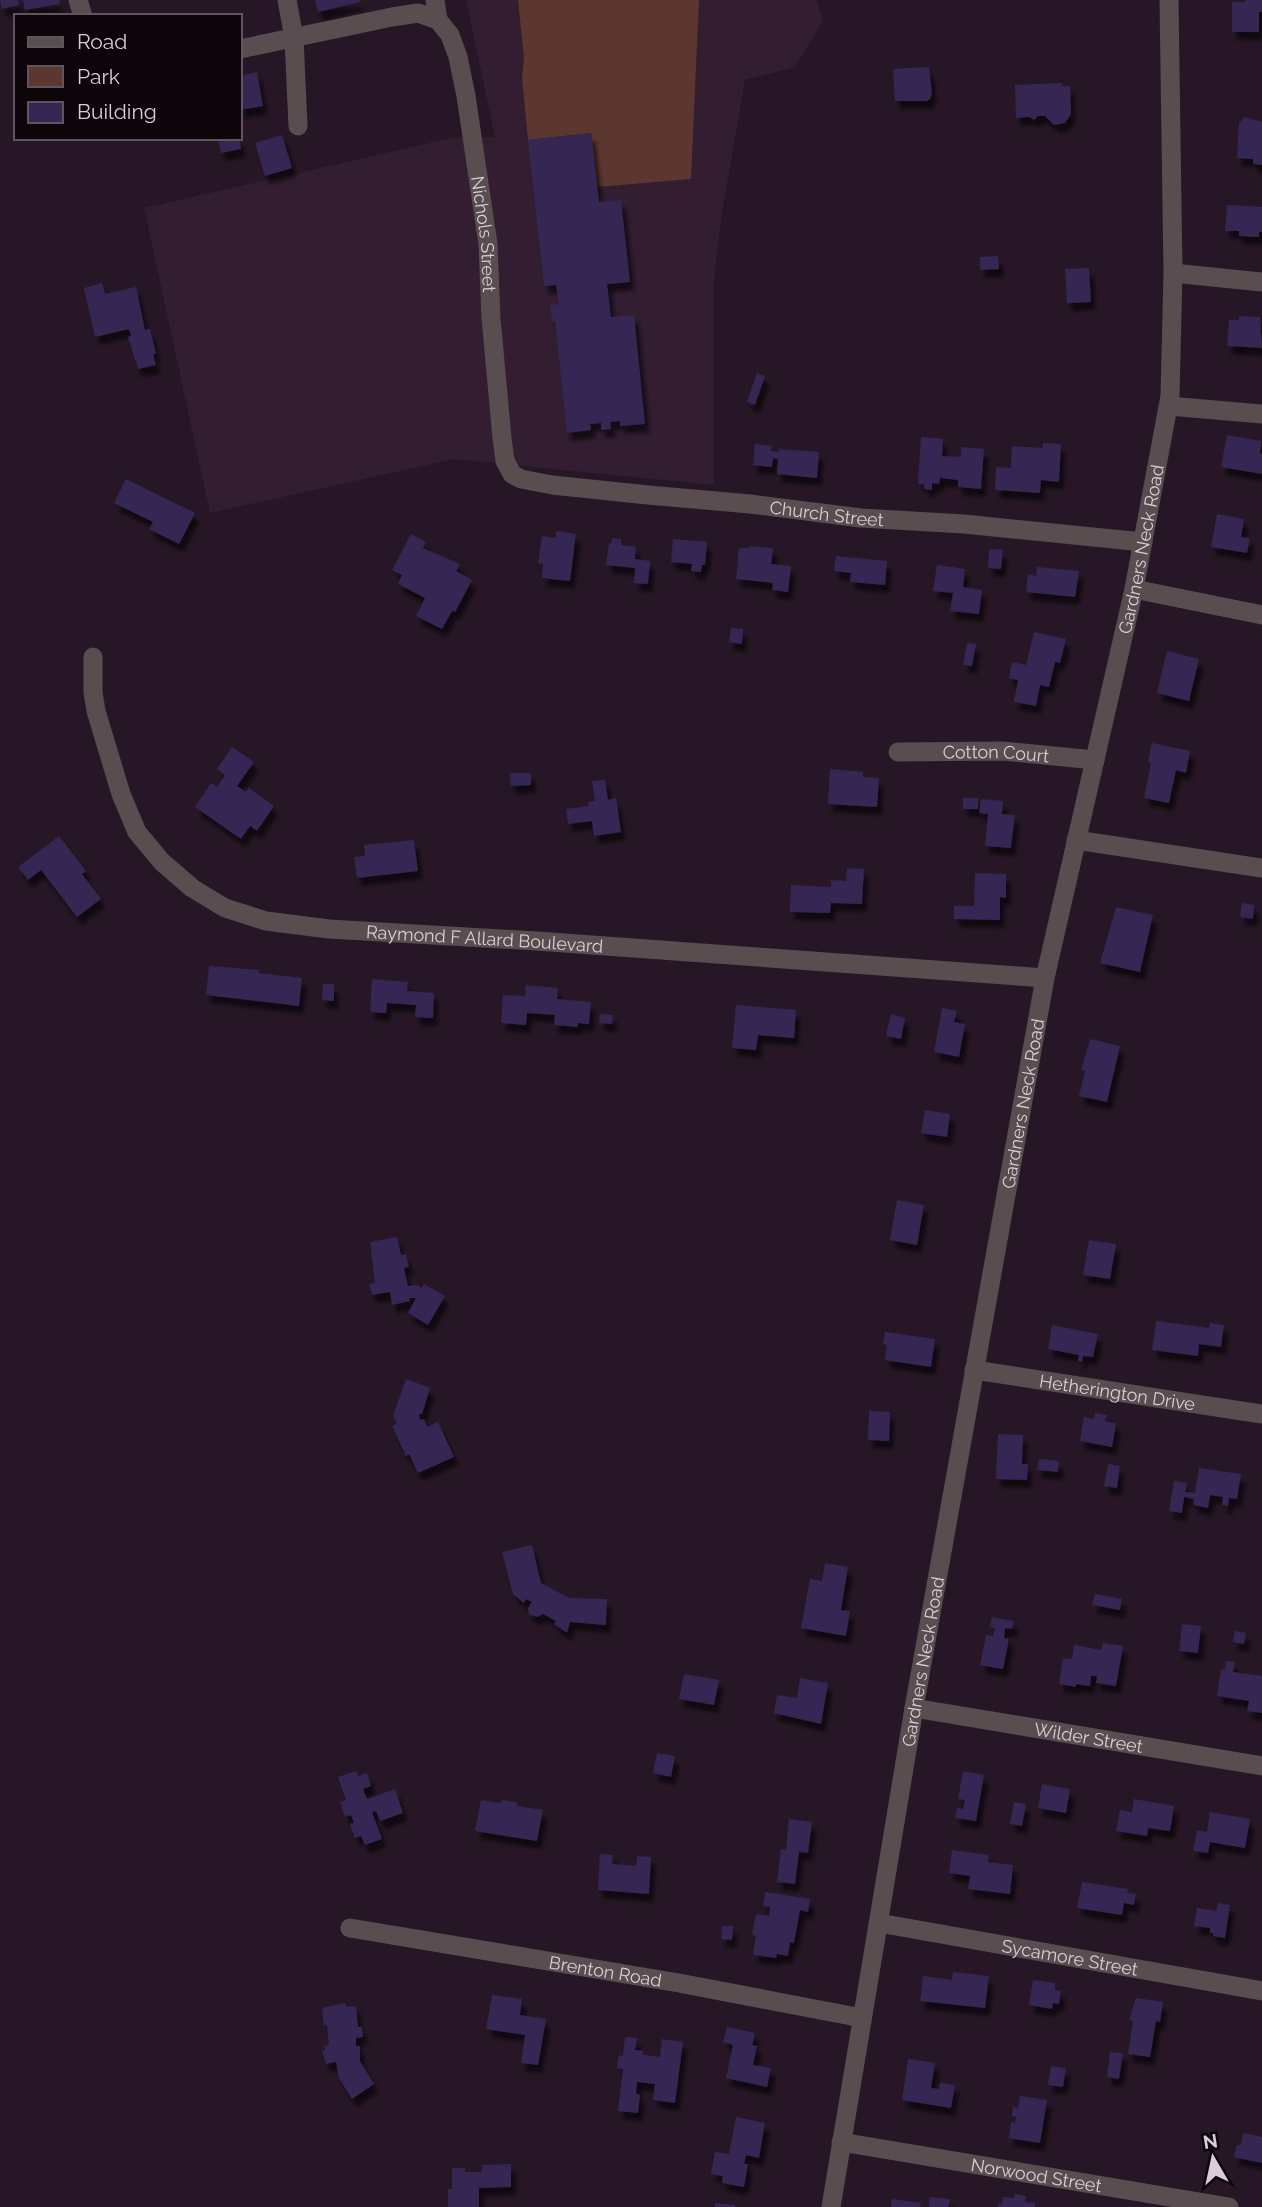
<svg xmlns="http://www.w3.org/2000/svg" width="1262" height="2207" font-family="Raleway,sans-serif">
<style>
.built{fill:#321d31}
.green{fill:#5c3730}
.building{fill:#342753;filter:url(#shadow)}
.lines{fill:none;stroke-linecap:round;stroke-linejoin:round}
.minor{stroke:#594d50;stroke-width:19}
.tertiary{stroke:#594d50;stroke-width:19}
.labels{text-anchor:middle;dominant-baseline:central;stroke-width:6;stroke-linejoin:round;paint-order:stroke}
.street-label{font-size:18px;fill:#d9ced8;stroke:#0c060b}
</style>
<defs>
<filter id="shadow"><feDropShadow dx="4.5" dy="8" stdDeviation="2" flood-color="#0009"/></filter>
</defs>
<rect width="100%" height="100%" fill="#271726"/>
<polygon class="built" points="466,0 817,0 823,21 795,67 745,80 721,219 714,279 714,485 454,459 210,513 144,208 452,138 495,137"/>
<polygon class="green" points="518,0 699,0 691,179 597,187 591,133 528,140 522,78 524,58"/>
<g class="building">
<polygon points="0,0 18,0 19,5 2,9"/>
<polygon points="23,0 59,0 60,4 25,10"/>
<polygon points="315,0 360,0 360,2 318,12"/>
<polygon points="1245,0 1262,0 1262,12 1259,12 1259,32 1232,32 1232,2 1245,2"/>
<polygon points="929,67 932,94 930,99 927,101 895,101 893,69"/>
<polygon points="257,72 263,106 240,110 240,76"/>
<polygon points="1062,83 1062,86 1070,86 1071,114 1065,123 1054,125 1045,116 1038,116 1034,120 1029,117 1016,118 1015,85"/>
<polygon points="1245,117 1262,122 1262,165 1253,164 1253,159 1237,158 1239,123"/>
<polygon points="591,133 599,202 621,200 630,282 607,284 611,317 634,315 645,424 620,426 620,421 610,422 611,429 601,430 601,423 590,424 591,430 567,433 555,322 552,322 550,305 559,304 556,285 544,286 528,140"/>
<polygon points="282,135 292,168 265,176 255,143"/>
<polygon points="218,138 239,138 241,149 221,153"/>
<polygon points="1227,205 1262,207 1262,232 1259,232 1259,237 1239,236 1239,231 1225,231"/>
<polygon points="998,256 999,269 980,270 980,257"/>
<polygon points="1089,268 1091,302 1067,303 1065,269"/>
<polygon points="102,283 105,294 136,287 145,330 150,329 156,354 153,354 156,365 138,369 128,337 131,336 129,329 95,337 84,288"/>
<polygon points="1239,316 1260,317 1262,348 1227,346 1229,320 1239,320"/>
<polygon points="757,373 765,376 755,405 747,402"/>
<polygon points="1227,435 1261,441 1260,453 1262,454 1262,474 1221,467"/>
<polygon points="921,437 943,439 942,456 961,457 961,447 984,449 981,489 958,487 958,480 940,478 939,484 932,483 932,490 924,489 924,484 918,484"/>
<polygon points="1043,443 1061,444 1059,482 1041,480 1040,493 995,490 996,467 1011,468 1012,446 1043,448"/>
<polygon points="755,444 772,446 771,451 779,452 779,449 819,452 817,478 777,474 778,459 773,458 772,467 753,465"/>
<polygon points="126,479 195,513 179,544 149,529 153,522 114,503"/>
<polygon points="1217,514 1244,519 1241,537 1250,538 1247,553 1211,547"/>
<polygon points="556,531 576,534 570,581 542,578 543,564 538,563 542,536 556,538"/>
<polygon points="411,534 426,542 423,548 460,564 456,571 472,580 455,612 452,611 442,629 416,616 425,598 398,584 402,575 392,570"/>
<polygon points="612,538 621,539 621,545 636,547 635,559 650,561 648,584 634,583 635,568 606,565 609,543 611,544"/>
<polygon points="673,539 707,542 705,565 702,565 701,572 691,571 692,564 671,562"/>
<polygon points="749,546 773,548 771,564 791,566 788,592 772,590 773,583 736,579 739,548 749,548"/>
<polygon points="989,549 1003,550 1001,569 988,568"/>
<polygon points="836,556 887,561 885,585 850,582 851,573 834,571"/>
<polygon points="937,565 965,569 963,587 982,590 979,614 950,611 953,593 933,591"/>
<polygon points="1037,567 1079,571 1075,597 1026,592 1028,574 1036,576"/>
<polygon points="731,628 743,629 742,644 729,642"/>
<polygon points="1034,632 1066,639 1060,663 1055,662 1049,687 1040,685 1036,706 1014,702 1018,680 1009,678 1012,662 1026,665"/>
<polygon points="967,643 976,644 972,666 963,665"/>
<polygon points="1167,651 1199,659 1189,701 1157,693"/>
<polygon points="1152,743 1190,751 1186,773 1176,770 1169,803 1144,798 1151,763 1148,762"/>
<polygon points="232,747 254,762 237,786 246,792 249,788 274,806 257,831 250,826 241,839 195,807 211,783 217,787 225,775 217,769"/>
<polygon points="830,769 863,772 863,777 879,778 877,807 828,804"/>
<polygon points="510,773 531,773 531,785 511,786"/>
<polygon points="605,780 608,800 616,798 621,832 594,836 592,821 568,824 566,809 589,806 588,802 595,801 592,781"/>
<rect x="963" y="798" width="15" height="11"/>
<polygon points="981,799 1003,801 1002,814 1015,815 1011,848 985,846 988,814 979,813"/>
<polygon points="59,836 86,871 82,874 101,899 77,917 41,870 28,880 18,867"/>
<polygon points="414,840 418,871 357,878 354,857 365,856 364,845"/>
<polygon points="847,868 864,869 862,904 831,903 830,913 790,912 791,885 831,887 831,880 846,881"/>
<polygon points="975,873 1006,874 1006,898 1000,897 1000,920 954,919 954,906 974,906"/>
<polygon points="1242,903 1254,905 1253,919 1240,917"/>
<polygon points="1116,907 1153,915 1140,972 1100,963"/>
<polygon points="209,966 259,970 258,973 302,978 299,1006 206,995"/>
<polygon points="372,979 408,982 407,991 434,993 433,1018 415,1017 416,1005 387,1003 386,1013 370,1012"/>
<polygon points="323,984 334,984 334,1001 322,1000"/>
<polygon points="526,985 558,988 557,999 591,1002 589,1024 578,1023 578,1027 554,1025 555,1015 527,1013 526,1025 501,1023 503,995 525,996"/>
<polygon points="736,1005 796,1010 794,1038 758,1035 756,1050 732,1048"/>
<polygon points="942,1008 957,1011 954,1022 965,1024 959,1057 934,1052"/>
<polygon points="600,1014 613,1015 612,1024 599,1023"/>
<polygon points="891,1014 905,1018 901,1039 886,1036"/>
<polygon points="1090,1039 1120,1046 1107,1102 1079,1096 1085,1071 1081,1070"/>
<polygon points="925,1110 950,1114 947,1137 921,1133"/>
<polygon points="897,1200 924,1205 917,1245 890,1240"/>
<polygon points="397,1237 401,1255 406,1254 409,1267 404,1268 408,1286 417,1285 422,1288 424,1284 445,1296 428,1325 408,1313 416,1298 409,1298 410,1301 392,1305 390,1292 372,1295 369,1284 375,1283 370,1242"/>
<polygon points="1089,1240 1116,1244 1110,1279 1083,1275"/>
<polygon points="1156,1321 1209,1328 1210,1323 1224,1325 1221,1347 1199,1344 1198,1356 1152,1350"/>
<polygon points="1052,1325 1098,1334 1093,1357 1083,1356 1082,1362 1078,1361 1079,1355 1048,1349"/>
<polygon points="885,1332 935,1339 931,1367 885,1360 887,1345 883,1344"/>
<polygon points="406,1379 430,1388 422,1414 419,1414 420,1420 424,1419 427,1427 438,1422 454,1457 418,1473 409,1454 406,1456 392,1426 397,1423 393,1416"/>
<polygon points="869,1411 890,1412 889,1441 868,1440"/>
<polygon points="1095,1413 1107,1415 1105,1421 1116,1423 1112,1447 1080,1441 1084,1417 1094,1419"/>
<polygon points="998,1434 1023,1435 1022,1464 1028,1464 1027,1480 996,1479"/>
<polygon points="1039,1459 1059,1461 1058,1472 1037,1470"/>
<polygon points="1108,1464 1120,1466 1117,1488 1104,1486"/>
<polygon points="1199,1468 1241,1474 1237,1499 1229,1498 1228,1506 1222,1505 1223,1497 1210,1495 1208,1508 1193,1505 1194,1499 1184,1497 1182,1513 1169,1511 1174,1481 1187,1483 1185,1492 1195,1493"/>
<polygon points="532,1545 541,1583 569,1598 607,1599 606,1625 570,1622 567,1633 554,1624 556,1621 543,1614 537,1617 529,1614 528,1608 532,1602 526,1599 524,1603 513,1594 502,1552"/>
<polygon points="825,1563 848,1567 841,1610 850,1611 846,1636 801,1628 810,1579 822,1581"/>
<polygon points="1095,1594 1122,1599 1120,1610 1092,1605"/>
<polygon points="992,1617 1014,1621 1012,1629 1005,1628 1004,1638 1009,1639 1003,1669 980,1665 986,1635 993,1636 995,1628 990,1627"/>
<polygon points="1182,1624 1201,1626 1198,1653 1179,1651"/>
<polygon points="1235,1631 1246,1633 1244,1644 1233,1642"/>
<polygon points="1103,1643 1123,1646 1116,1686 1096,1683 1097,1676 1091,1676 1090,1686 1076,1684 1076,1687 1059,1684 1063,1658 1072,1659 1074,1645 1101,1650"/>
<polygon points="1226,1661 1235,1662 1233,1672 1262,1676 1262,1713 1247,1711 1249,1701 1217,1696 1221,1669 1225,1670"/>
<polygon points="684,1674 719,1680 714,1705 679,1699"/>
<polygon points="800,1678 828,1683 821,1724 774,1713 777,1695 797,1698"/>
<polygon points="657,1753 675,1756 671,1777 653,1773"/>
<polygon points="356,1771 358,1776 367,1773 371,1786 363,1789 367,1799 395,1789 403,1813 380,1821 376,1811 372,1812 382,1839 365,1845 361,1836 355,1838 350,1824 354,1823 351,1815 345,1817 340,1802 346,1800 338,1777"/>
<polygon points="963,1771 984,1775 976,1821 955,1818 957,1808 963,1809 965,1800 958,1799"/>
<polygon points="1042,1784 1070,1789 1066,1813 1038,1808"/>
<polygon points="1134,1799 1174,1806 1170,1831 1148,1828 1147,1836 1116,1831 1120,1810 1132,1812"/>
<polygon points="481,1800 501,1803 501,1800 517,1802 517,1806 543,1810 537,1841 475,1831"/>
<polygon points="1014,1802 1026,1804 1022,1826 1010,1824"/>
<polygon points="1210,1812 1250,1819 1245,1848 1210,1842 1208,1853 1193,1851 1197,1830 1207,1832"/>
<polygon points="789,1819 812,1822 808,1853 799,1852 795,1884 777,1882 781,1849 786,1850"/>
<polygon points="952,1850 989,1855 988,1862 1013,1865 1010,1894 968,1889 970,1876 949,1873"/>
<polygon points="600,1854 613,1855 612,1864 636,1866 637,1856 651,1857 649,1894 598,1890"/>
<polygon points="1082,1882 1128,1889 1127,1893 1136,1894 1134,1905 1124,1903 1122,1915 1077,1908"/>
<polygon points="765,1892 810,1899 808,1912 800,1910 794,1943 790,1942 788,1956 777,1954 776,1958 753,1955 756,1936 752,1935 756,1914 769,1916 770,1907 763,1906"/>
<polygon points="1218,1903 1230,1905 1225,1938 1213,1936 1213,1933 1210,1933 1210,1928 1194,1926 1197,1908 1216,1911"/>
<polygon points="722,1926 733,1926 732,1940 721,1939"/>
<polygon points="953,1972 989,1976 985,2008 920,2001 923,1976 952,1980"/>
<polygon points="1033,1980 1055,1983 1055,1990 1061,1991 1059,2004 1053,2003 1052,2009 1029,2005"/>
<polygon points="492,1995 522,1999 520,2015 546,2019 538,2065 521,2063 525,2035 486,2029"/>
<polygon points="1136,1998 1163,2002 1160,2022 1156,2021 1150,2057 1128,2054 1133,2021 1129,2020"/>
<polygon points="345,2003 346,2007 356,2006 358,2027 362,2027 363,2037 356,2038 356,2046 360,2046 360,2061 374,2084 352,2099 339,2078 336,2062 326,2064 322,2051 325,2051 324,2046 329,2045 327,2025 324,2026 322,2008"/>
<polygon points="727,2027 755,2033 752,2045 757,2046 753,2065 771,2068 767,2087 726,2078 733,2045 723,2042"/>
<polygon points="625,2037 637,2038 635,2050 643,2051 643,2055 660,2057 662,2039 683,2042 675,2103 653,2100 655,2084 637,2082 636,2094 640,2095 638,2113 618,2111 623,2069 617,2068 619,2055 623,2056"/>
<polygon points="1110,2052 1123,2053 1119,2079 1107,2077"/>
<polygon points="908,2059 935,2063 931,2088 939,2089 940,2083 955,2085 951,2108 902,2100"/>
<polygon points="1051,2066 1066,2068 1063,2087 1048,2085"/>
<polygon points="1020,2096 1047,2100 1040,2143 1009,2138 1011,2122 1015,2123 1016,2117 1012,2116 1013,2107 1018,2108"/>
<polygon points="736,2117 765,2123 759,2158 746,2155 744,2164 748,2164 744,2187 722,2183 723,2176 711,2174 715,2152 729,2154"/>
<polygon points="1243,2133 1262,2137 1262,2163 1234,2157 1237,2145 1241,2145"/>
<polygon points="511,2164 511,2187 479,2188 479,2207 448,2207 448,2189 452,2189 452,2168 465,2168 465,2172 482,2172 482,2165"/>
<polygon points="1015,2194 1026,2196 1025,2202 1035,2203 1035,2207 998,2207 998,2203 1002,2204 1003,2197 1014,2198"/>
<polygon points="930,2197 950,2199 948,2207 929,2207"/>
<polygon points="892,2199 921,2203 920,2207 891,2207"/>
<polygon points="715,2203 735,2205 735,2207 715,2207"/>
</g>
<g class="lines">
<g class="minor">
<polyline points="78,0 83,16"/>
<polyline points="287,0 294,38 298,126"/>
<path id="s1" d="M 435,0 L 438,20 L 450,35 L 458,57 L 466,96 L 488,244 L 491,318 L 502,438 L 505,461 L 512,474 L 521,479 L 552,485 L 648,495 L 750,504 L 861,518 L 964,524 L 1143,542"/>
<polyline points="240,49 392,17 418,13 438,20"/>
<polyline points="1173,273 1262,282"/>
<polyline points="1169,406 1262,414"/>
<polyline points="1134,589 1262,615"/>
<path id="s2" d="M 93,657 L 93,692 L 96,711 L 121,794 L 137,832 L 162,862 L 192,888 L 225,908 L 266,921 L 329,929 L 537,941 L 1045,978"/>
<path id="s3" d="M 898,752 L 1003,751 L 1095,760"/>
<polyline points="1076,840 1262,868"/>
<path id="s4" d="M 974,1370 L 1262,1414"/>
<path id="s5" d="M 914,1708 L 1262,1766"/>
<path id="s6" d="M 879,1923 L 1262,1991"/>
<path id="s7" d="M 350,1928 L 679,1983 L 862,2018"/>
<path id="s8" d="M 841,2142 L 1229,2207"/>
</g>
<path class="tertiary" id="s9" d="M 831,2207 L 914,1708 L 1045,978 L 1134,589 L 1170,396 L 1173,273 L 1169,0"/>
</g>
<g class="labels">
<g class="street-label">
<text stroke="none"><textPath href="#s1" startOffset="242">Nichols Street</textPath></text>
<text stroke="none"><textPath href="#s1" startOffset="803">Church Street</textPath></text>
<text stroke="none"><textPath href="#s9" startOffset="1687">Gardners Neck Road</textPath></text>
<text stroke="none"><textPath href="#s3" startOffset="98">Cotton Court</textPath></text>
<text stroke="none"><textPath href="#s2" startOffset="562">Raymond F Allard Boulevard</textPath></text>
<text stroke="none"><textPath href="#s9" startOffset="1120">Gardners Neck Road</textPath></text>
<text stroke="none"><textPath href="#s4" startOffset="145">Hetherington Drive</textPath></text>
<text stroke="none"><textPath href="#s9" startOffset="553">Gardners Neck Road</textPath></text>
<text stroke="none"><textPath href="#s5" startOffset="177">Wilder Street</textPath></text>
<text stroke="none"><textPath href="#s6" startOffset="194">Sycamore Street</textPath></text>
<text stroke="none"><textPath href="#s7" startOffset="259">Brenton Road</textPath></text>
<text stroke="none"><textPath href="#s8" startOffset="198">Norwood Street</textPath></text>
</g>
</g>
<rect x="14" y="14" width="228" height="126" fill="#0c060b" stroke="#5e565d" stroke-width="2"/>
<rect x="28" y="37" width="35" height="10" fill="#594d50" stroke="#5e565d" stroke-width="2"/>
<text x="77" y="49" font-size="21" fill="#d9ced8">Road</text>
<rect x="28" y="66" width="35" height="21" fill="#5c3730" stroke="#5e565d" stroke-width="2"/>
<text x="77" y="84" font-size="21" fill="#d9ced8">Park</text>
<rect x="28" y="102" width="35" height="21" fill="#342753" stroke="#5e565d" stroke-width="2"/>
<text x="77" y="119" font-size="21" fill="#d9ced8">Building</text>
<g transform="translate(1213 2158) rotate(351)" stroke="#0c060b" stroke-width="5" paint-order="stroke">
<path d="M0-5L12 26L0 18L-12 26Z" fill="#d9ced8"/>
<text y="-10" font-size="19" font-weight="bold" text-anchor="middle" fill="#d9ced8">N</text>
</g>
</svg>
